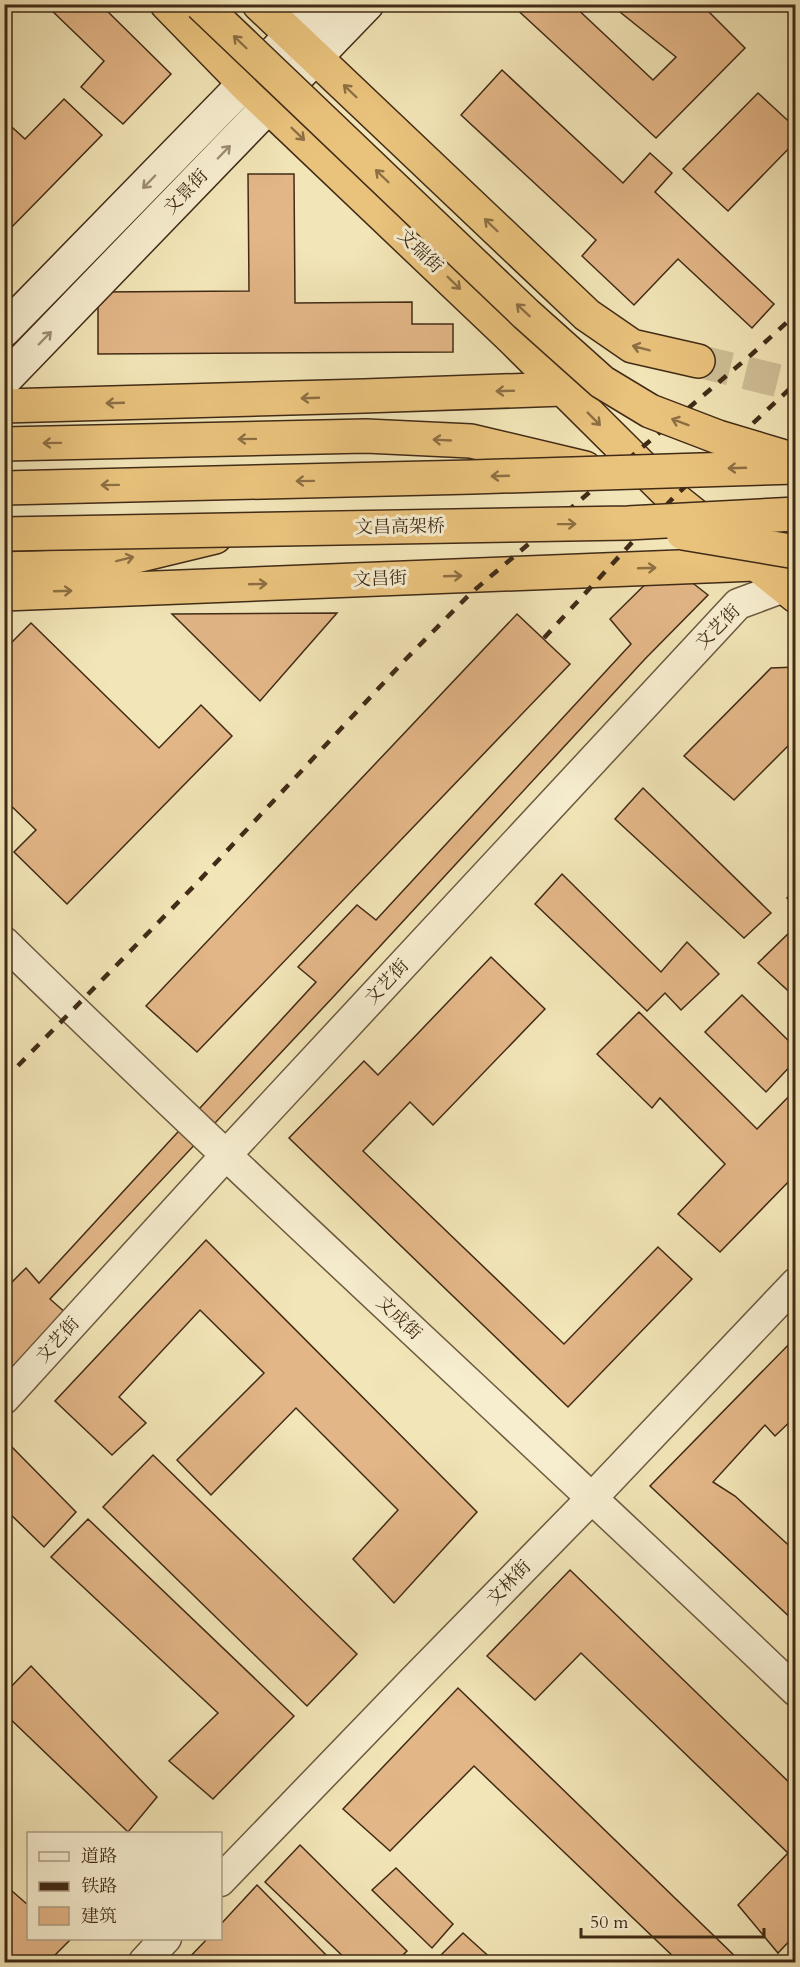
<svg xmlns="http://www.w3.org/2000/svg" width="800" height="1967" font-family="Cardo,'Noto Serif SC',serif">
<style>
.building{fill:#e3b687;stroke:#412b17;stroke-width:1.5}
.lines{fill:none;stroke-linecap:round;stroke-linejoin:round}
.trunk-tunnel{stroke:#cfc097;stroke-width:33;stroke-dasharray:33 16;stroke-linecap:butt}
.tertiary-casing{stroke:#6d5a3f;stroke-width:33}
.secondary-casing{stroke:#412b17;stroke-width:36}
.trunk-casing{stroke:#412b17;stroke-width:36}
.tertiary{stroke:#f7eed0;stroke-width:30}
.secondary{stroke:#f7eed0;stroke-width:33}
.trunk{stroke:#e9c27c;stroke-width:33}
.rail{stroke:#412b17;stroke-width:4.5;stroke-dasharray:10 10;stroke-linecap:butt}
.trunk-bridge-casing{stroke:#412b17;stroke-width:36;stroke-linecap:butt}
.trunk-bridge{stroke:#e9c27c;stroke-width:33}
.oneway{stroke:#8d6f44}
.oneway2{stroke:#9c8c74}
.labels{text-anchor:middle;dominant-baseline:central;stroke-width:6;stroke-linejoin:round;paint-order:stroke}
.street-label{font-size:18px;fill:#412b17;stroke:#f7eed0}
</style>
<rect width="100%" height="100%" fill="#f2e5b7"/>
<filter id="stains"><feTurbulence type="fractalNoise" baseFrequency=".00333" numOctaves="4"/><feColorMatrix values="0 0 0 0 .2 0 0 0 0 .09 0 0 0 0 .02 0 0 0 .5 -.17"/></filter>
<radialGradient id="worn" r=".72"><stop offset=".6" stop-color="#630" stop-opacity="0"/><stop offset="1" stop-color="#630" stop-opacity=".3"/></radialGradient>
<g class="building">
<polygon points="45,4 100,4 171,74 123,124 81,87 104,61"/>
<polygon points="511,4 572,4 653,80 676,57 610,4 701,4 745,48 656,138"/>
<polygon points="502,70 623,183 650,153 672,173 655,192 774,304 752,328 678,259 634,305 582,256 596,240 461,115"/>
<polygon points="758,93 796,128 796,141 728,211 683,169"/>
<polygon points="64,99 102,135 4,235 4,120 25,139"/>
<polygon points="248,174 294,174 295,303 412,302 412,324 453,324 453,352 98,354 98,292 249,291"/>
<polygon points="667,563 708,595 645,659 335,995 50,1299 67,1314 4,1380 4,1290 26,1268 39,1283 316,982 298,967 357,905 376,920 631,644 610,619"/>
<polygon points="337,613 260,701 172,614"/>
<polygon points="517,614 570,664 197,1052 146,1006"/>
<polygon points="31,623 159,748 201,705 232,736 67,904 14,852 36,830 4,799 4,650"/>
<polygon points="796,667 796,738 734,800 684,756 771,668"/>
<polygon points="643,788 771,913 744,938 615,819"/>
<polygon points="562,874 661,972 687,942 719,974 681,1010 665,993 647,1011 535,904"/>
<polygon points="796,889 796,906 787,898"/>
<polygon points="792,930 796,933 796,998 758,963"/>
<polygon points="491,957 545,1009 433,1125 410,1102 363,1151 564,1344 658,1247 692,1279 568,1407 289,1138 364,1061 378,1075"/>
<polygon points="742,995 796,1048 796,1060 766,1092 705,1032"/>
<polygon points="639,1012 757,1129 796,1089 796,1174 720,1252 678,1214 725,1164 660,1098 652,1108 597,1054"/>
<polygon points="206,1240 477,1512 394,1603 353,1559 398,1510 296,1408 211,1495 177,1460 264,1373 200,1310 119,1397 146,1423 112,1455 55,1401"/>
<polygon points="796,1337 796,1416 775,1436 765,1425 713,1482 735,1496 796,1552 796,1623 650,1486"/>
<polygon points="8,1443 76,1512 44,1547 4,1508 4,1446"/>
<polygon points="153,1455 357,1654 307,1706 103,1507"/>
<polygon points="88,1519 294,1716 213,1799 169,1761 218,1713 51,1557"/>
<polygon points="570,1570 796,1789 796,1934 778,1953 738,1905 788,1853 581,1653 535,1700 487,1656"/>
<polygon points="31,1666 157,1797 128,1832 4,1713 4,1694"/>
<polygon points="458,1688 741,1962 679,1962 474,1766 390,1851 343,1809"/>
<polygon points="300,1845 407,1951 396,1962 349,1962 265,1882"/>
<polygon points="396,1868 453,1924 432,1948 372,1890"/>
<polygon points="4,1884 28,1905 28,1938 72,1938 48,1962 16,1962 4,1951"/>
<polygon points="257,1885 333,1962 185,1962 208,1938 220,1938 220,1925"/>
<polygon points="463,1933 495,1962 434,1962"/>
</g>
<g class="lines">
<polyline class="trunk-tunnel" points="698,361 796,385"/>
<defs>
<g id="tertiary">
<path d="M 4,942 C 264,1196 533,1440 796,1691"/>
<polyline points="4,1399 226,1155 738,604 784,587"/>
<polyline points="220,1881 414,1680 592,1498 796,1283"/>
<polyline points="144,1962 166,1938"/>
</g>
<g id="secondary">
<polyline points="4,330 322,4"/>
<polyline points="4,380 367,4"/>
</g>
<g id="trunk">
<polyline points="167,4 245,84 513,339 673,498 796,596"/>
<polyline points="259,4 587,315 632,346 698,361"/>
<polyline points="4,406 364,396 563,389"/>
<polyline points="4,444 366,436 471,441 585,468"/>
<polyline points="4,569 95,566 215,537"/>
<polyline points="4,594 755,564"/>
</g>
</defs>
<use href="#tertiary" class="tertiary-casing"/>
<use href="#secondary" class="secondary-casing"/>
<use href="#trunk" class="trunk-casing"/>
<use href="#tertiary" class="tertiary"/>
<use href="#secondary" class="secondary"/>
<use href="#trunk" class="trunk"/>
<g class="rail">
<polyline points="544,638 673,498 796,383"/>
<polyline points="4,1080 196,884 405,660 471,593 752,354 796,314"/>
</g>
<defs>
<g id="trunk-bridge">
<polyline points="201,4 526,314 602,382 650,411 718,437 788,458"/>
<polyline points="4,488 472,477 796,467"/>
<polyline points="683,533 796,552"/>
<polyline points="4,534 628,523 796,514"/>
</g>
</defs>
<use href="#trunk-bridge" class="trunk-bridge-casing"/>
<use href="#trunk-bridge" class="trunk-bridge"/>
</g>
<defs><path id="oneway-shaft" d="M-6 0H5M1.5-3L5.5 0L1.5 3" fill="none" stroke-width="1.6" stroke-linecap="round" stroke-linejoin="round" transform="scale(1.5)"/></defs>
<g class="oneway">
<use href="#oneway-shaft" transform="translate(240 42) rotate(-136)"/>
<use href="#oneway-shaft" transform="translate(350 91) rotate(-136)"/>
<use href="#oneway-shaft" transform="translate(298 134) rotate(44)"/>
<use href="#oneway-shaft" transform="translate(382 176) rotate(-136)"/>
<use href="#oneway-shaft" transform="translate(491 225) rotate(-136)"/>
<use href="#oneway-shaft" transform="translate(454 283) rotate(44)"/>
<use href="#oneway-shaft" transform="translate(523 310) rotate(-137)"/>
<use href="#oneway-shaft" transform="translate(641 348) rotate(-165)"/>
<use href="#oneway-shaft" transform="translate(505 391) rotate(178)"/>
<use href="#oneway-shaft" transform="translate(310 398) rotate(178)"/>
<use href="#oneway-shaft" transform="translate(115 403) rotate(178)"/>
<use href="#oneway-shaft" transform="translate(594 419) rotate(45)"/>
<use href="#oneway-shaft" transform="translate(680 422) rotate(-159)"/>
<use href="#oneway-shaft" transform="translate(247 439) rotate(179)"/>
<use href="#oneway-shaft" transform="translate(442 440) rotate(-177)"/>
<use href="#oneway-shaft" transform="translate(52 443) rotate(179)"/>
<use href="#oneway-shaft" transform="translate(737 468) rotate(178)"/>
<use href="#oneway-shaft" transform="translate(500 476) rotate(178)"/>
<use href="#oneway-shaft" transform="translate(305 481) rotate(179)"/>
<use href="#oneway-shaft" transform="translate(110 485) rotate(179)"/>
<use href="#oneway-shaft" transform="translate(567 524) rotate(-1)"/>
<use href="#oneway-shaft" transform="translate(125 559) rotate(-14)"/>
<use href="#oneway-shaft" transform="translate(647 568) rotate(-2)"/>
<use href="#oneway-shaft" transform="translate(453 576) rotate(-2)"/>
<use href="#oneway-shaft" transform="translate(258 584) rotate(-2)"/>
<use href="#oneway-shaft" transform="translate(63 591) rotate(-2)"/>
</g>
<g class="oneway2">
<use href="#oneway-shaft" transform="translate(224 152) rotate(-46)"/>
<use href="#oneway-shaft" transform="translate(149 182) rotate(134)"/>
<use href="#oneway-shaft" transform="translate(45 338) rotate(-46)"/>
</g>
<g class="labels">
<g class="street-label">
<text transform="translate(186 192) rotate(-46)">文景街</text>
<text transform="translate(420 251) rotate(44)">文瑞街</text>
<text transform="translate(400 527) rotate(-1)">文昌高架桥</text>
<text transform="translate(380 579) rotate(-2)">文昌街</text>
<text transform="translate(718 627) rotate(-45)">文艺街</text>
<text transform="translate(387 982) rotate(-47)">文艺街</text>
<text transform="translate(399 1318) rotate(43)">文成街</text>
<text transform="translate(58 1340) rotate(-48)">文艺街</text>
<text transform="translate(509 1583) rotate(-46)">文林街</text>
</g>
</g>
<rect width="800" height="1967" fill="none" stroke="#f2e5b7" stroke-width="24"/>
<rect x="6" y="6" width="788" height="1955" fill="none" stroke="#412b17" stroke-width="3"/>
<rect x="12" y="12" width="776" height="1943" fill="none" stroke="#412b17" stroke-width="1.5"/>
<rect x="27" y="1832" width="195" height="108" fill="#f7eed0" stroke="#aea086" stroke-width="1.5"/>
<rect x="39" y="1852" width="30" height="9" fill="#f7eed0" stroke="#aea086" stroke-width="1.5"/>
<text x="81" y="1862" font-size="18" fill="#412b17">道路</text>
<rect x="39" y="1882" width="30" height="9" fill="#412b17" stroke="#aea086" stroke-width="1.5"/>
<text x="81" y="1892" font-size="18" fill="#412b17">铁路</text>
<rect x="39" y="1907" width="30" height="18" fill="#e3b687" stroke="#aea086" stroke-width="1.5"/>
<text x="81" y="1922" font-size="18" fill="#412b17">建筑</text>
<path d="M581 1928v9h183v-9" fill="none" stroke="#412b17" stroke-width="3"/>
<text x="590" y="1928" font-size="18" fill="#412b17" stroke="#f7eed0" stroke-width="4.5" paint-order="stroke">50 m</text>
<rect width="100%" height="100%" filter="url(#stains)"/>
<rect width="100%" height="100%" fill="url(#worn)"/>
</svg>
